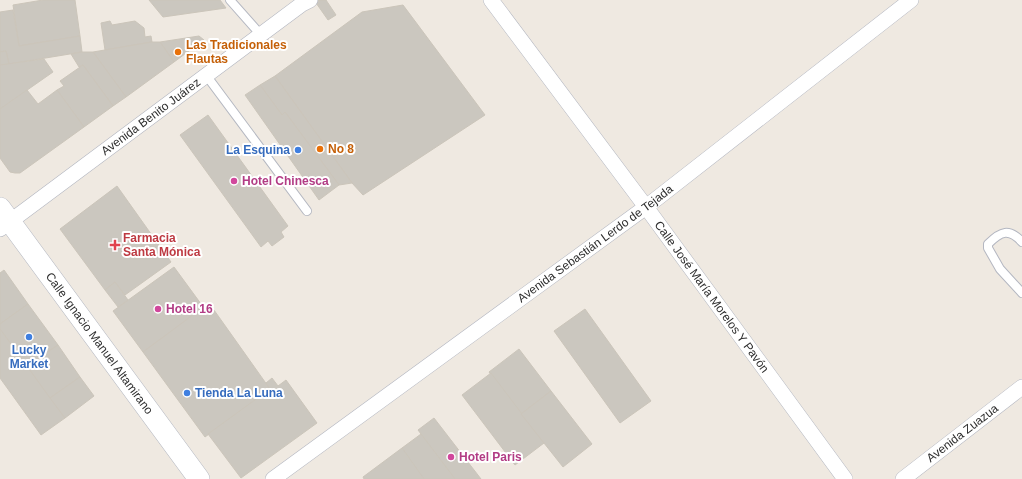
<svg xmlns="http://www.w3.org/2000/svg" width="1022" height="479" font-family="Helvetica,sans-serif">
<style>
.building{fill:#cbc7bf;stroke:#cbc5ba}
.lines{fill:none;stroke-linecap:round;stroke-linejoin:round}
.lane-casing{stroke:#b4b7c1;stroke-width:10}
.street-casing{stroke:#b4b7c1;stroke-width:16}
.secondary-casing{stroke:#b4b7c1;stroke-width:22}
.lane{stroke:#fff;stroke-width:8}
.street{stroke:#fff;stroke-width:15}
.secondary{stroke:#fff;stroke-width:21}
.food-dot{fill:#e8710a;stroke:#fff;stroke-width:1.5}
.shop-dot{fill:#3f7fe0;stroke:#fff;stroke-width:1.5}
.hotel-dot{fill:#d1479c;stroke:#fff;stroke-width:1.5}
.health-dot{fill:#e0444e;stroke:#fff;stroke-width:1.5}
.labels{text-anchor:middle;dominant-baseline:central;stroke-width:4;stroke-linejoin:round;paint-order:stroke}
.food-label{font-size:12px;font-weight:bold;fill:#c56008;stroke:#fff;text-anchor:start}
.street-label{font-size:12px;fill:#2e2e2e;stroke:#fff}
.shop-label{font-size:12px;font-weight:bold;fill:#366cbe;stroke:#fff;text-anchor:end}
.hotel-label{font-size:12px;font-weight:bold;fill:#b23c85;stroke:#fff;text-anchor:start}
.health-label{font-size:12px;font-weight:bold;fill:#be3a42;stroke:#fff;text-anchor:start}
</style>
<rect width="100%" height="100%" fill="#efe9e1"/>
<g class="building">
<polygon points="43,0 75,0 80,36 19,46 13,5"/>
<polygon points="149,0 220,0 226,8 163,17"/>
<polygon points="314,0 326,0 336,15 328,20"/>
<polygon points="403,5 485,115 363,195 352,183 275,76 362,12"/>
<polygon points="13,10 19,46 80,36 82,52 9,64 6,51 0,52 0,12"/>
<polygon points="110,21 112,25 135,21 144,28 145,37 151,36 152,42 105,50 101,23"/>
<polygon points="199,36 204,40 174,62 160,42"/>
<polygon points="152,42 160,42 174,62 126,97 93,52"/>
<polygon points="6,51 9,64 0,65 0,52"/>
<polygon points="82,52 93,52 126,97 113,106 83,65 79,67 71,54"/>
<polygon points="44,59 53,72 0,109 0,65"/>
<polygon points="83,65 113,106 84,127 57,90 64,86 60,81"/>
<polygon points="275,76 352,183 339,185 285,112 282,115 260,85"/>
<polygon points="260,85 282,115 285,112 339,185 319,200 245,95"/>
<polygon points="27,90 38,104 57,90 84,127 20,173 15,173 10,172 0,158 0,109"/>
<polygon points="208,115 288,226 281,232 284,237 272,246 268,241 261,247 180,135"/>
<polygon points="117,186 171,262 125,295 115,282 105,290 60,229"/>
<polygon points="174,267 204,308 143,352 113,311"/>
<polygon points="4,270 28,304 0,324 0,273"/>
<polygon points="115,282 128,300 118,307 105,290"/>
<polygon points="209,303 270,389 205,437 143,352"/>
<polygon points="28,304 58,345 27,366 0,329 0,324"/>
<polygon points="585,309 651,401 620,423 554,331"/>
<polygon points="0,329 65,418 41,435 0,378"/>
<polygon points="58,345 80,377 50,398 27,366"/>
<polygon points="519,349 551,391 521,414 489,372"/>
<polygon points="491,373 544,443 515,465 462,395"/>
<polygon points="80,377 94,396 65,418 50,398"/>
<polygon points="272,378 278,386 286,380 317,423 241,478 208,434 270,389 266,383"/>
<polygon points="551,391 592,444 563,467 521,414"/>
<polygon points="434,418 481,479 455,479 418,430"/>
<polygon points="421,434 455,479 424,479 402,448"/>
<polygon points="402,448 424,479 364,479 363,477"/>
</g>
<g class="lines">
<defs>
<g id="lane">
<polyline points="230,0 261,35"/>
<polyline points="206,75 307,211"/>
<path d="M 1022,242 C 1009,228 1001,231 988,244 L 988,248 L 1000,269 L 1022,293"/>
</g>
<g id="street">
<path id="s1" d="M 491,0 L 646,207 L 845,479"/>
<path id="s2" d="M 0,229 L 302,4 L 310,0"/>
<path id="s3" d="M 273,479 L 646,207 L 911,0"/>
<path id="s4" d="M 903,479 L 1022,387"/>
</g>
<g id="secondary">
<path id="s5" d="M 0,208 L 199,479"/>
</g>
</defs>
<use href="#lane" class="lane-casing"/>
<use href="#street" class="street-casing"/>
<use href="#secondary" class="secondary-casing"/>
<use href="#lane" class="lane"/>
<use href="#street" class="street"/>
<use href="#secondary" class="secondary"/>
</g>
<g class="food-dot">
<circle cx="178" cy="52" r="4"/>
<circle cx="320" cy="149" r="4"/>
</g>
<g class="shop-dot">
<circle cx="298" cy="150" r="4"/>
<circle cx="29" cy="337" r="4"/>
<circle cx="187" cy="393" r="4"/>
</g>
<g class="hotel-dot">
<circle cx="234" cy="181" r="4"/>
<circle cx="158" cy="309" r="4"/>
<circle cx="451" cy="457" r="4"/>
</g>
<path class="health-dot" d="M113 239h4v4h4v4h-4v4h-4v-4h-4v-4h4z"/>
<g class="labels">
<g class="food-label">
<text x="186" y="45">Las Tradicionales<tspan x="186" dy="14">Flautas</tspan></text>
<text x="328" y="149">No 8</text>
</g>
<g class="street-label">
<text stroke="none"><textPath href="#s2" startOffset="188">Avenida Benito Juárez</textPath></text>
<text stroke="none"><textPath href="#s3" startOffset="399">Avenida Sebastián Lerdo de Tejada</textPath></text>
<text stroke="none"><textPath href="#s1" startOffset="370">Calle José María Morelos Y Pavón</textPath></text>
<text stroke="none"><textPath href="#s5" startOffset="168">Calle Ignacio Manuel Altamirano</textPath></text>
<text stroke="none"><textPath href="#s4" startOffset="75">Avenida Zuazua</textPath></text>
</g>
<g class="shop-label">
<text x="290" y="150">La Esquina</text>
<text x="29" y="350" text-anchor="middle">Lucky<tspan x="29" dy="14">Market</tspan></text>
<text x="195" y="393" text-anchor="start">Tienda La Luna</text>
</g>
<g class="hotel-label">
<text x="242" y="181">Hotel Chinesca</text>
<text x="166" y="309">Hotel 16</text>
<text x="459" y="457">Hotel Paris</text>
</g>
<g class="health-label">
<text x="123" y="238">Farmacia<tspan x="123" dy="14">Santa Mónica</tspan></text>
</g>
</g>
</svg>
